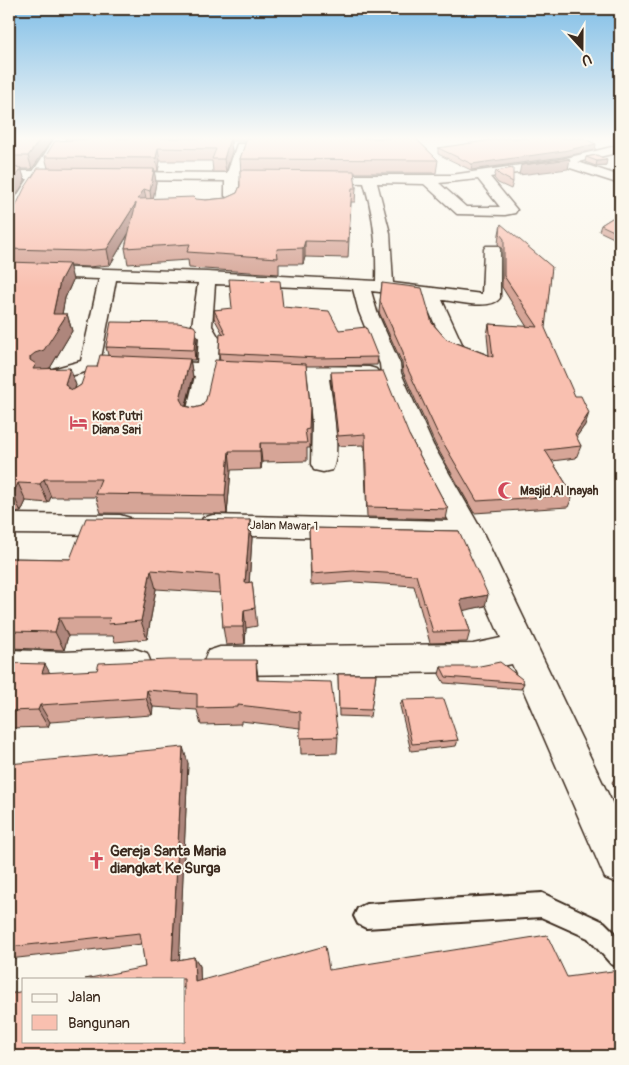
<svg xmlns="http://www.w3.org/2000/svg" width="629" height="1065" font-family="Pangolin,sans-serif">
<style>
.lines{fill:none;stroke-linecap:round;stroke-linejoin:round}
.service-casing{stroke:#3b2a1e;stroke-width:4}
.minor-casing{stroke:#3b2a1e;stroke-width:3}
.tertiary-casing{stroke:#3b2a1e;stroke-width:3}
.service{fill:#fbf7ec;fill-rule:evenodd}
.minor{fill:#fbf7ec;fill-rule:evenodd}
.tertiary{fill:#fbf7ec;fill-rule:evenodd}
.wall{fill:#d6a597;stroke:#3b2a1e;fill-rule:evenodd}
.shaded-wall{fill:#ae867b;stroke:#3b2a1e}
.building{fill:#f9c0b0;stroke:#3b2a1e}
.labels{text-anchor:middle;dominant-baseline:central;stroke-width:4;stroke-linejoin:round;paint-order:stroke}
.poi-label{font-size:12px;font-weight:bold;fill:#3b2a1e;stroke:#fbf7ec;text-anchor:start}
.street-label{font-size:12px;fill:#3b2a1e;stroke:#fbf7ec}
.near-poi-label{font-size:15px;font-weight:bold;fill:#3b2a1e;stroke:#fbf7ec;text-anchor:start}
</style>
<rect width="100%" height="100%" fill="#fbf7ec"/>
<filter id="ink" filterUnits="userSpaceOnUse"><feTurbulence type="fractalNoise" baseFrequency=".02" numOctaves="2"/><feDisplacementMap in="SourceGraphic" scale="10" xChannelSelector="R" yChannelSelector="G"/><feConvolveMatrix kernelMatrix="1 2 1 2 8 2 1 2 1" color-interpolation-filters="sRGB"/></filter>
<g filter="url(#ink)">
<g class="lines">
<defs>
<polygon id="service" points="542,893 604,922 620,938 620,967 611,964 588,938 541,917 366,928 358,924 354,916 358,908 366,904"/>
<g id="minor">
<polygon points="317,138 329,138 326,144 322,145 284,149 246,149 239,174 278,174 284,178 278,182 239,181 239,196 232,200 225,196 225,181 119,180 113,176 119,172 227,173 237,144 284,143"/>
<path d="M 620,145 L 620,152 L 578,162 L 620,176 L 620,184 L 564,166 L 490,177 L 517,210 L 515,213 L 505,215 L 457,214 L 424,184 L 377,183 L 390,233 L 393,283 L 482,294 L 484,249 L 486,246 L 498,246 L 500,249 L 500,298 C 491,311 456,301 442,300 L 463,346 L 460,350 L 453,352 L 446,350 L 423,297 L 371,291 L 377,312 L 400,364 L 401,373 L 433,445 L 482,531 L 620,819 L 620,884 L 605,878 L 512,664 L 473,672 L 220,675 L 208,671 L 204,661 L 208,651 L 220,647 L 473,644 L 501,638 L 458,541 L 213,535 L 203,532 L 199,525 L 203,518 L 213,515 L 449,521 L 409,445 L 381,373 L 380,364 L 359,312 L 353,289 L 215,284 L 212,326 L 219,338 L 218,364 L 369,367 L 376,369 L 379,373 L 376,377 L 369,379 L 329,379 C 332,399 342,453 332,470 L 323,472 L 314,470 L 311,464 L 312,424 L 308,378 L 216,376 L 207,417 L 204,422 L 196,424 L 188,422 L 185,417 L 195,376 L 92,370 L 49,382 L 42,380 L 38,376 L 42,372 L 81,361 L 99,279 L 9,276 L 9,266 L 207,272 L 376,281 C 377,247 374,215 364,183 L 319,182 L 313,178 L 314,175 L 451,175 L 562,159 ZM 478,179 L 500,207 L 466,207 L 439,183 ZM 116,280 L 198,283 L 192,326 L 199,338 L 197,363 L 101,358 Z"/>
<polygon points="9,171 68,171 74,175 68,179 9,179"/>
<polygon points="9,514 120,515 130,518 134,525 130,532 120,535 9,534"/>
<polygon points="135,649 147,653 151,663 147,673 135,677 64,680 9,678 9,650 64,652"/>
</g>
<polygon id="tertiary" points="55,138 66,138 27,202 16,226 14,229 9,230 9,211 13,202"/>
</defs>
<use href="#service" class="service-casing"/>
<use href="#minor" class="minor-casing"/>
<use href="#tertiary" class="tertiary-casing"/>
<use href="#service" class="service"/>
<use href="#minor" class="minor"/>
<use href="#tertiary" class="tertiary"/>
</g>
<g class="wall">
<polygon points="9,138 53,138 32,169 21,169 25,181 9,208"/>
<path d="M 65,138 L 415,138 L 438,160 L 436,173 L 354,173 L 356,188 L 355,202 L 351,202 L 348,258 L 305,257 L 303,264 L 279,264 L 279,274 L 189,268 L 188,260 L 128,264 L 125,248 L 128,235 L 110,265 L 88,267 L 69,266 L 73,280 L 65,298 L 62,314 L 67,314 L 72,331 L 50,368 L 48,368 L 76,385 L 75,389 L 81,385 L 108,355 L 106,347 L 197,338 L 195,360 L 190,360 L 193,377 L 186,406 L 194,408 L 202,406 L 206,400 L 220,361 L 219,353 L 223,334 L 214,318 L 214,310 L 283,307 L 339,330 L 378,357 L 377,365 L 318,366 L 306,366 L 310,406 L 310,448 L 307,448 L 307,461 L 262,462 L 261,469 L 231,470 L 227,514 L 101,513 L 96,497 L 51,497 L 48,503 L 26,501 L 21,512 L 9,513 L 9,216 L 48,168 L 45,157 L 66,141 ZM 231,141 L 246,141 L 240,159 L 241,170 L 240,186 L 237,193 L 226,198 L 206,200 L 153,199 L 156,182 L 154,171 L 158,171 L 160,161 L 212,161 L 213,172 L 226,172 L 232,151 Z"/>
<polygon points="438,148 595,150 562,157 471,170 438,154"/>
<polygon points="597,155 606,165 596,166 585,162 586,157"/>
<polygon points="496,171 513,182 511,189 498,183 494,178"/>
<polygon points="620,213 620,241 599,231 601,225"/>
<polygon points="501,224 585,425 576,437 581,446 576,458 552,461 573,495 568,507 474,513 435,444 403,372 402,363 379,312 382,283 432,323 446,339 489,355 487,335 489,324 527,327 502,287 502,249 498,244 499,234"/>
<polygon points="331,372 409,435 448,509 446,519 367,517 364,445 338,446 331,382"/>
<polygon points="250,520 252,538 249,583 252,582 257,626 246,628 245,644 226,645 223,627 221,593 156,589 147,639 115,642 113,636 68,636 64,650 9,648 9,558 70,559"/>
<polygon points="309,528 459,531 485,606 463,610 470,631 467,642 430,643 414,586 353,582 311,585"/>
<polygon points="9,663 50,673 258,680 338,737 337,753 301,754 300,728 241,721 241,724 201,725 197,710 153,707 152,715 50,722 48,727 9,728"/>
<polygon points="441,667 524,683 521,689 444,683 439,674"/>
<polygon points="338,674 376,674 370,717 339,716"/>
<polygon points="402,700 458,740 456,746 411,751 400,706"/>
<polygon points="188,763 179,960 194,957 200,966 200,981 9,1056 145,967 142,944 9,959 9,764"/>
<polygon points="620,772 620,800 612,782"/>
</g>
<g class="shaded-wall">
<polygon points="41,138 53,138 32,169 28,156"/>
<polygon points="230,138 232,151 226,172 224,159"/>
<polygon points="596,144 595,150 562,157 471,170 472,164"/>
<polygon points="158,148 160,161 158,171 156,158"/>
<polygon points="570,159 568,169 519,175 521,165"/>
<polygon points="607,160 606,165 596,166 597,161"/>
<polygon points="21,168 25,181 9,208 9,186"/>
<polygon points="154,169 156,182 152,206 150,191"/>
<polygon points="144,189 147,203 138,199"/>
<polygon points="136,203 138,217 110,265 107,249"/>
<polygon points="305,241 305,257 303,264 303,248"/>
<polygon points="69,264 73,280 65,298 60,325 67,314 72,331 50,368 41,370 39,386 30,360 30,357 53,314 60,281"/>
<polygon points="196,329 197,338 195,360 194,350"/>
<polygon points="190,359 193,377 183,417 180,399"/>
<polygon points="70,368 76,385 71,401 65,384"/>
<polygon points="589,413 585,425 570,446 575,434"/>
<polygon points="260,443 262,462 261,469 260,451"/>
<polygon points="229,451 231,470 227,514 225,496"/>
<polygon points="44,479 51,497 48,503 40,484"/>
<polygon points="18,483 26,501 21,512 13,494"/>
<polygon points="250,520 252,538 248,601 245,583"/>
<polygon points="151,570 156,589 147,639 141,621"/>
<polygon points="488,595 485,606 457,612 460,600"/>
<polygon points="244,610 246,628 245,644 243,627"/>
<polygon points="59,618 68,636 64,650 55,632"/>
<polygon points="256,660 258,677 259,697 257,680"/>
<polygon points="45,664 55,682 42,673"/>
<polygon points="147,690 153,707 152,715 146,698"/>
<polygon points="40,705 50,722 48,727 38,710"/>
<polygon points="183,747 188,763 179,970 172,961"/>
<polygon points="194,957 200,966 201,991 195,982"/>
</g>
<g class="building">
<polygon points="9,138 41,138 28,156 9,156"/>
<polygon points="108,138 230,138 224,159 212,159 216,149 158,148 156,158 45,157 55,141"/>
<polygon points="247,138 415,138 438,160 240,159"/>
<polygon points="505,138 583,138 596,144 563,151 472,164 438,148"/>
<polygon points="597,155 607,160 597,161 586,157"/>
<polygon points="566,158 570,159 521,165"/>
<polygon points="9,167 21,168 9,186"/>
<polygon points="38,168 154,169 150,191 144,189 138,199 194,197 196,199 206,200 226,198 237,193 240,186 240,170 354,171 356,188 352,188 348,242 305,241 303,248 277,249 278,258 187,252 190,244 125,248 136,203 107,249 84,251 9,249 9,216 13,212 24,189"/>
<polygon points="513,168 513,182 500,175 496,171"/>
<polygon points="620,213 620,234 601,225"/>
<polygon points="501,224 552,267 545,328 575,396 581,396 589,413 575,434 581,446 545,450 573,495 477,501 437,432 404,361 403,352 380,301 382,283 422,288 432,323 446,339 493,357 489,324 538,327 504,276 504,239 500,234"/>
<polygon points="9,262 69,264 60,281 53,314 67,314 44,350 35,353 30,357 30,360 36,364 33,369 70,368 65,384 68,388 73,390 81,385 87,367 97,367 100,355 190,359 180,399 184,406 194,408 202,406 206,400 215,360 306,364 310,406 309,429 305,430 307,443 260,443 260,451 229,451 225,496 95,494 101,479 44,479 40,484 18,483 13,494 9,494"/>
<polygon points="229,279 280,281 283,307 329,311 339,330 366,327 378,357 318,358 219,353 220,333 226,334 214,310 232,308"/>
<polygon points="111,322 178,323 194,326 196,329 194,350 106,347"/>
<polygon points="383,371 409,435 448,509 367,507 365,434 338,436 331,372"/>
<polygon points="86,518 250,520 245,583 252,582 255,608 244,610 243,627 223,627 219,575 151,570 141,621 108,624 110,618 59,618 55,632 9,631 9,558 70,559"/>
<polygon points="309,528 459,531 488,595 460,600 470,631 433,632 416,575 354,571 311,574"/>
<polygon points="169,660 256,660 257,680 331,682 338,737 300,738 300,712 238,705 238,707 197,708 197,694 147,690 146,698 40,705 38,710 9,711 9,663 45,664 42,673 97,670 99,663"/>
<polygon points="500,662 522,679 524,683 446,677 441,667 475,667"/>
<polygon points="338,674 376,674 371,710 339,709"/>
<polygon points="444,699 458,740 412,744 402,700"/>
<polygon points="183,747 172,961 194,957 195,982 325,946 329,970 547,935 567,977 620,970 620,1056 9,1056 9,994 24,991 24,1041 184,1041 184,979 85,979 145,967 140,933 9,947 9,764"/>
</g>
</g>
<linearGradient id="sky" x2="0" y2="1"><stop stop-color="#80bee7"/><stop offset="0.48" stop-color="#fdfbf6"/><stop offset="1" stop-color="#fdfbf6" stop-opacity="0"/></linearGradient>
<rect width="629" height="288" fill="url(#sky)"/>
<defs>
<symbol id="hotel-bare" viewBox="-9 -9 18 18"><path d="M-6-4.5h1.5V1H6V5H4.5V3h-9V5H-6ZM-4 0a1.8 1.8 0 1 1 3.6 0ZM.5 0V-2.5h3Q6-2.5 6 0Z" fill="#d1495b" stroke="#fbf7ec" stroke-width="2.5" paint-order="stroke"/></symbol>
<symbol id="mosque-bare" viewBox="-9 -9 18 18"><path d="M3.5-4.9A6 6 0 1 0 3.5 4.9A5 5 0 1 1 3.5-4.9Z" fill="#d1495b" stroke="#fbf7ec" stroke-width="2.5" paint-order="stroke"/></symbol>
<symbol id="church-bare" viewBox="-9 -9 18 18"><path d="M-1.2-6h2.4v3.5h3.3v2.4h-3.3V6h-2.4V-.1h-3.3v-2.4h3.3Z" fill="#d1495b" stroke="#fbf7ec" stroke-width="2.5" paint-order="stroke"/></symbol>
</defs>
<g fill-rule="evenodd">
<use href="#hotel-bare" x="66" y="410" width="25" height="25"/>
<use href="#mosque-bare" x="494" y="478" width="25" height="25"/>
<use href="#church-bare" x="84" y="848" width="25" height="25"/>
</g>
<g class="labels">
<g class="poi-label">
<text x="92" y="416">Kost Putri<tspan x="92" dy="14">Diana Sari</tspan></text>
<text x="520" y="491">Masjid Al Inayah</text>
</g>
<g class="street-label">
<text transform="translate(284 526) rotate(1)">Jalan Mawar 1</text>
</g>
<g class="near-poi-label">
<text x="110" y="851">Gereja Santa Maria<tspan x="110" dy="17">diangkat Ke Surga</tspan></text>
</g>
</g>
<rect width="629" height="1065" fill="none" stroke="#fbf7ec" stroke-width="30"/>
<rect x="15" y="15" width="599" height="1035" fill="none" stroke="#3b2a1e" stroke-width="2" filter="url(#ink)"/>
<rect x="22" y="978" width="162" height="65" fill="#fbf7ec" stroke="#aea59a"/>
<rect x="32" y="994" width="25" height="8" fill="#fbf7ec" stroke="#aea59a"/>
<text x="68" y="1002" font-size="15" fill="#3b2a1e">Jalan</text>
<rect x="32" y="1015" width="25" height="15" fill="#f9c0b0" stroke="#aea59a"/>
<text x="68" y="1028" font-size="15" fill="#3b2a1e">Bangunan</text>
<g transform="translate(582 48) rotate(159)" stroke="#fbf7ec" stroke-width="4" paint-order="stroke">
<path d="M0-4L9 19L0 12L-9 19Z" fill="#3b2a1e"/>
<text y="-8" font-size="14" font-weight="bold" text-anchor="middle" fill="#3b2a1e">U</text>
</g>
</svg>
